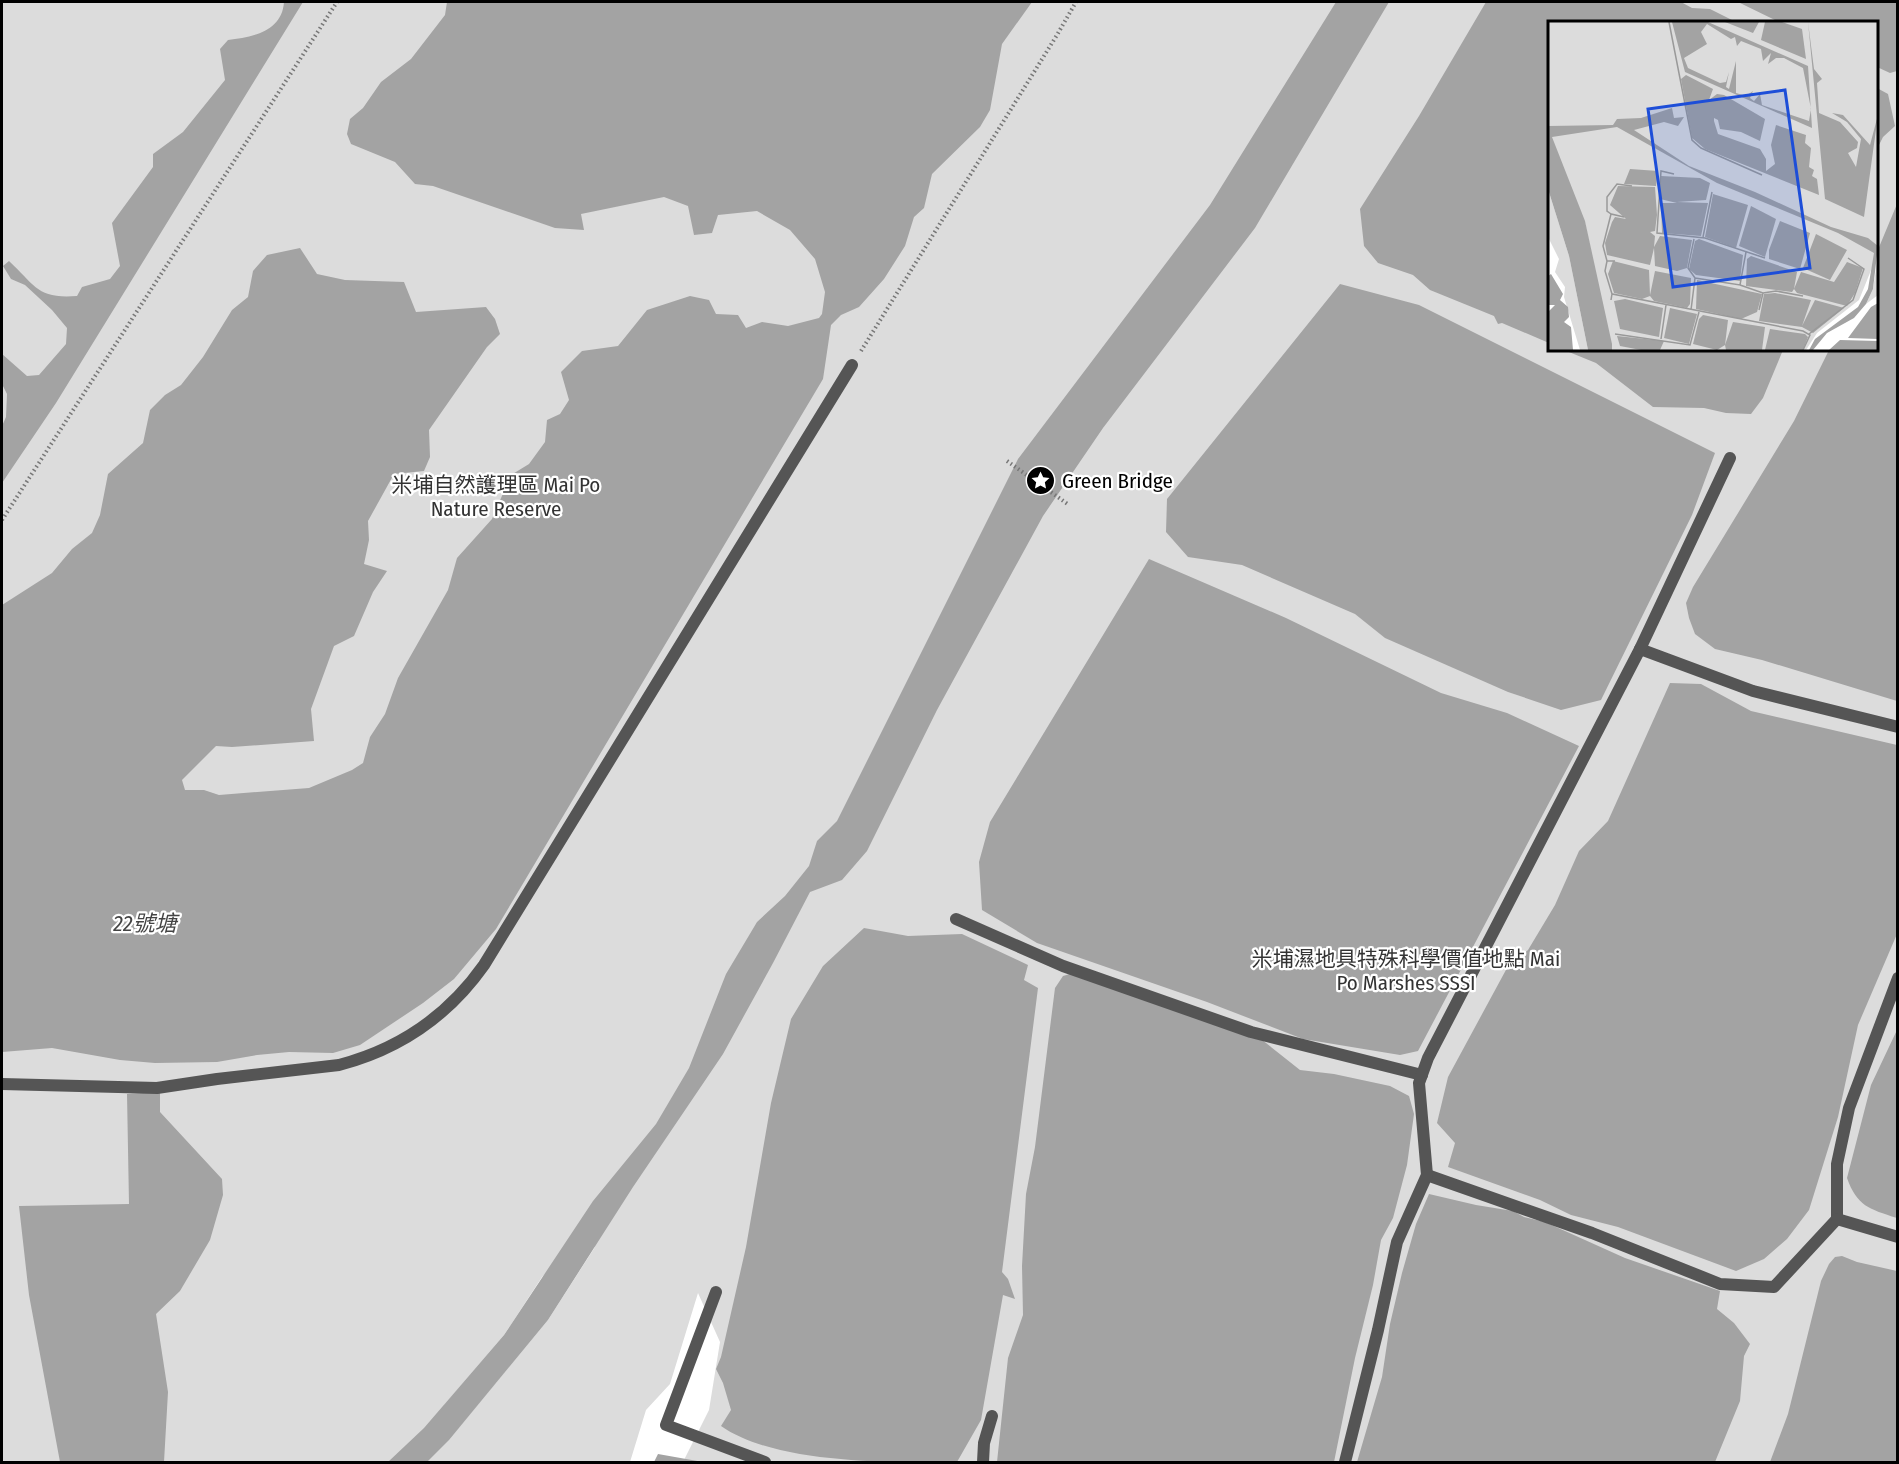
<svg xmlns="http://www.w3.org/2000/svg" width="1899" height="1464" font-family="'Fira Sans Condensed','Noto Sans TC',sans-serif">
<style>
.green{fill:#dcdcdc;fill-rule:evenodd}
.water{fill:#a3a3a3}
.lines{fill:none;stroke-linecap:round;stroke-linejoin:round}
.path{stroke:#777;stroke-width:4;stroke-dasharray:1.5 3;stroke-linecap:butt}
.lane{stroke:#555;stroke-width:12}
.labels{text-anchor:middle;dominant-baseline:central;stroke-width:4.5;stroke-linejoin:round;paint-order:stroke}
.poi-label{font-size:21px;fill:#000;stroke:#fff;text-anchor:start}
.park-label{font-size:21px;fill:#333;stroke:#fff}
.water-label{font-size:22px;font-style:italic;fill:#444;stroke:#fff}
.inset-road{fill:none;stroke:#999;stroke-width:1.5}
.view{fill:#1d4ed8;fill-opacity:0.15;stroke:#1d4ed8;stroke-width:3}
.inset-edge{fill:none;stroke:#000;stroke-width:3}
</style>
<rect width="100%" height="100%" fill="#fff"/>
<path class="green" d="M 2,2 L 1897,2 L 1897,1462 L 683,1462 L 709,1410 L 720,1342 L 698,1293 L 670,1384 L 646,1410 L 630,1462 L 2,1462 ZM 1550,22 L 1876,22 L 1876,350 L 1550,350 ZM 595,1247 L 548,1320 L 455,1432 L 444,1405 L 504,1335 L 542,1277 L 548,1271 Z"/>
<g class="water">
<path d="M 284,2 L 303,2 L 56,403 L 2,483 L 2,426 L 6,417 L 7,394 L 2,384 L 2,354 L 27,376 L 39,375 L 66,344 L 67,328 L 52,310 L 25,285 L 11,279 L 3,266 L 9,261 C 36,286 37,299 77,296 L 82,287 L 110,279 L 120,266 L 112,223 L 153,167 L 153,154 L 183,132 L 225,80 L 220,49 L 228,40 C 252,37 282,32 284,2 Z"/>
<polygon points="447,2 1032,2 1002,44 990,110 980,127 932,174 924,208 914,217 905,246 884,279 859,307 841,315 831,325 823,379 496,929 454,979 423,1003 360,1045 333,1053 289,1052 257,1055 217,1062 155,1063 120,1060 52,1048 2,1052 2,605 52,573 72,549 92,533 100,515 108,474 143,443 150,410 165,395 181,385 203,357 232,310 248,297 253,271 267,255 300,248 317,274 345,280 404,282 416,312 486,307 495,319 500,334 487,347 429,430 430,457 424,471 394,474 368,521 369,540 364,564 387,571 373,592 354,636 334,646 311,709 314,741 232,747 216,746 182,780 185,790 204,790 219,795 309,788 352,770 363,763 370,737 385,714 398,678 448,590 457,558 492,519 511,475 529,464 545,442 547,420 560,414 569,400 561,372 582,351 618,346 647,310 690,296 709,300 716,314 738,315 746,328 762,322 788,326 819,318 822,314 825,292 815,259 790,230 757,211 718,215 712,233 694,235 688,206 664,197 581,214 584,230 555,228 433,186 415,184 395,162 351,144 347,134 350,119 363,108 381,82 411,59 445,15"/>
<polygon points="1336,2 1389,2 1255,228 1103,428 1043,516 937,710 867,851 842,880 810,892 773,963 723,1054 633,1187 548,1320 449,1440 427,1462 388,1462 424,1428 504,1335 593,1201 656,1124 689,1068 726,974 757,922 785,896 809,866 817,841 837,821 1018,459 1210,205"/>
<polygon points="1486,2 1681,2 1692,8 1710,9 1736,22 1550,22 1549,343 1502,323 1498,324 1494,316 1430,290 1413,275 1378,263 1364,246 1360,209 1419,116"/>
<polygon points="1738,2 1897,2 1897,71 1890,73 1877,67 1876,22 1779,22"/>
<polygon points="1877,88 1888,94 1895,126 1883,137 1877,149"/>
<polygon points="1897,204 1897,701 1762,660 1715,649 1695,634 1689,618 1686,603 1693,587 1794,421 1829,350 1876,350 1877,252"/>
<polygon points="1340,284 1419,305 1715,453 1692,515 1601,700 1561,710 1508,692 1385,638 1355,614 1242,565 1188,557 1166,532 1167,499"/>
<polygon points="1564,350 1783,350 1763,398 1751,414 1726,413 1704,408 1653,407 1596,363"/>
<polygon points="1149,559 1286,618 1441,693 1507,713 1579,746 1418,1051 1400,1055 1303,1039 1207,1002 1037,943 982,910 979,862 990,822"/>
<polygon points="1670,683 1701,684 1751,711 1897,745 1897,934 1858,1025 1838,1117 1809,1210 1787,1239 1764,1259 1736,1271 1618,1227 1571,1215 1540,1200 1448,1167 1455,1143 1437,1123 1448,1077 1507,968 1528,950 1555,905 1579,851 1608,821"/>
<path d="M 864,928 L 908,936 L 962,934 L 1028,965 L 1024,980 L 1038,988 L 1002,1272 L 1008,1279 L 1015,1299 L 1003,1295 L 981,1420 L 957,1462 C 890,1463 775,1464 721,1426 L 731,1410 L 723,1383 L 716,1369 L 721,1357 L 746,1247 L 771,1103 L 791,1019 L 823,966 Z"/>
<polygon points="1080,971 1256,1035 1300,1070 1334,1074 1390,1086 1409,1096 1414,1114 1407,1165 1393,1218 1381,1240 1373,1285 1355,1358 1334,1462 997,1462 1008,1358 1023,1315 1022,1266 1026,1194 1035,1147 1055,988 1063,976"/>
<path d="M 1897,1030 L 1897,1218 C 1869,1209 1857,1206 1847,1178 L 1871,1085 Z"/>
<polygon points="160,1092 160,1112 222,1179 223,1195 210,1240 180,1291 156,1314 168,1392 164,1462 60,1462 29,1295 19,1206 129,1204 127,1094"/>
<polygon points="1429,1194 1476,1205 1513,1211 1524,1217 1545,1222 1625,1258 1720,1291 1717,1309 1734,1323 1750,1344 1744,1356 1740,1401 1715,1462 1357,1462 1382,1377 1390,1324 1402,1273 1416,1224"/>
<polygon points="1842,1256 1857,1262 1897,1271 1897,1462 1770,1462 1788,1414 1821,1281 1829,1264 1835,1257"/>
<polygon points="658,1454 703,1462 654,1462"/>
</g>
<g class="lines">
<g class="path">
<polyline points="861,351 1057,35 1076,2"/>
<polyline points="1007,461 1069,505"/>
<polyline points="2,520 337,2"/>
</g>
<g class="lane">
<polyline points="1640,649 1753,691 1898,727"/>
<polyline points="956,919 1063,966 1251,1032 1422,1075"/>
<path d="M 2,1084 L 157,1088 L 217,1079 L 339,1065 C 400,1049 448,1016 484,965 L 852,365"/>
<polyline points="1427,1175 1592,1233 1720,1284 1774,1287 1837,1219 1837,1164 1849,1108 1898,978"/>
<polyline points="1837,1219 1898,1237"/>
<polyline points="716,1292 666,1425 765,1462"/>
<polyline points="983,1462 984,1443 992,1416"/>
<polyline points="1345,1462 1378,1330 1397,1242 1427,1175 1419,1083 1428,1058 1640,649 1730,458"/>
</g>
</g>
<defs>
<symbol id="sight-disc" viewBox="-11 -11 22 22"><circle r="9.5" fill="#000" stroke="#fff"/><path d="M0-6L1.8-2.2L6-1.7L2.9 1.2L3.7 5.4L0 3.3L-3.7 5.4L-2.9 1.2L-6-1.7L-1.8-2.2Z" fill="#fff"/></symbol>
</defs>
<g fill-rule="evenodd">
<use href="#sight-disc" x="1024" y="464" width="33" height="33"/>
</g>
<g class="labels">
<g class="poi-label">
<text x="1062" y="481">Green Bridge</text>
</g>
<g class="park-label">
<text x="496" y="485">米埔自然護理區 Mai Po<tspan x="496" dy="24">Nature Reserve</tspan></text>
<text x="1406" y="959">米埔濕地具特殊科學價值地點 Mai<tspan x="1406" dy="24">Po Marshes SSSI</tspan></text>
</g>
<g class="water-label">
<text x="145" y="923">22號塘</text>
</g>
</g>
<g transform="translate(1548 21)">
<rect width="330" height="330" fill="#fff"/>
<path d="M 0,1 L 330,1 L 330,232 L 311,279 L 269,312 L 258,329 L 64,329 L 37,202 L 0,144 ZM 0,168 L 21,235 L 40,329 L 32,329 L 16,276 L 17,266 L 7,251 L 11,238 L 0,216 ZM 330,235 L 330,274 L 318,283 L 325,268 Z" fill="#dcdcdc"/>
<path d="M 124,1 L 160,1 L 260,45 L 264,107 L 137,51 ZM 159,3 L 183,18 L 187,16 L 189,25 L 193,20 L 213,28 L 215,40 L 223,32 L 220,43 L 228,37 L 236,37 L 255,47 L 263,88 L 261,100 L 214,84 L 212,73 L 206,80 L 202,77 L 205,70 L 198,75 L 188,72 L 188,40 L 181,68 L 178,66 L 181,51 L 178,61 L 172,62 L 140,47 L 136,37 L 159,23 L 153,11 ZM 177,1 L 211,1 L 205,12 ZM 217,1 L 234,1 L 254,8 L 258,38 L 213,19 ZM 260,1 L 266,48 L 274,58 L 269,62 L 271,92 L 292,101 L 310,121 L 309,127 L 300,132 L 308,146 L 313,118 L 299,101 L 284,92 L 295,94 L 322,124 L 330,94 L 316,196 L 277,178 ZM 138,54 L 165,68 L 161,79 L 169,73 L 176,74 L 217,98 L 212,120 L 193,111 L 172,108 L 170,99 L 166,97 L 166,100 L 170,113 L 212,128 L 218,138 L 218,150 L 227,143 L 223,124 L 228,104 L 258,114 L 257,122 L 263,127 L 261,146 L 266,149 L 264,155 L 269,158 L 271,174 L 157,128 L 144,117 L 133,58 ZM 124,87 L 126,97 L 136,96 L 130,105 L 116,101 L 86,109 L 141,145 L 207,171 L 283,206 L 320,217 L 330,225 L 325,268 L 318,283 L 306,297 L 279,312 L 265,329 L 261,329 L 267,318 L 310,286 L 320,268 L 326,232 L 290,212 L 169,162 L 69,106 L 4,116 L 37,200 L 64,323 L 64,329 L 40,329 L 21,235 L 0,168 L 0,105 L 65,104 L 69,98 L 93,97 ZM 82,148 L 110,150 L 108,165 L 76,163 ZM 113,155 L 152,157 L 162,162 L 158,179 L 129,181 L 160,182 L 153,215 L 114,212 L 113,182 L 129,182 L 112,178 ZM 70,165 L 107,166 L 109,194 L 107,210 L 102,211 L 107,215 L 106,226 L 112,215 L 144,219 L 139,247 L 129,250 L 107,245 L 106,227 L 102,244 L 59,234 L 57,222 L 64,201 L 67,196 L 78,198 L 62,184 ZM 165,173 L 200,184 L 188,227 L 157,216 ZM 203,185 L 228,198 L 217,236 L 191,225 ZM 232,200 L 262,212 L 252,248 L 221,238 L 221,229 ZM 268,213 L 299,229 L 282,259 L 255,247 ZM 151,218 L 195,234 L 192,260 L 148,254 L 141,248 L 147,220 ZM 203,235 L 249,251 L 246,268 L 253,251 L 286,261 L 299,241 L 315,247 L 307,272 L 299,285 L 249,272 L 246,268 L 244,271 L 198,265 L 199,238 ZM 65,240 L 101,249 L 102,274 L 107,250 L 143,257 L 142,283 L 139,287 L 106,280 L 102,275 L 94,278 L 66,272 L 60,253 ZM 3,253 L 15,273 L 12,279 L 20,286 L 21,296 L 16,301 L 23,306 L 25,329 L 0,329 L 0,291 L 7,284 L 0,284 L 0,255 ZM 149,259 L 214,273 L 209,291 L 193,298 L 148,288 ZM 227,272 L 263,279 L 254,305 L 267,279 L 296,287 L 265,312 L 254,306 L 211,300 L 216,273 ZM 77,278 L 115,287 L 111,316 L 72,308 L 66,280 ZM 330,282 L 330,318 L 300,317 L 323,286 ZM 122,287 L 149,293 L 141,323 L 116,317 ZM 155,294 L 180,299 L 177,324 L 185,301 L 217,306 L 214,329 L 178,329 L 177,324 L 169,329 L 145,323 L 151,298 ZM 222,308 L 257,313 L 260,316 L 255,329 L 217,329 ZM 69,315 L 116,320 L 112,329 L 93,329 L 72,325 ZM 292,319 L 330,320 L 330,329 L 281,329 Z" fill="#a3a3a3" fill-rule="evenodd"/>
<path class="inset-road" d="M 121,1 L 144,119 L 153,127 L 214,154M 126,153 L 113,150 L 109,212 L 157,217 L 217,237M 63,193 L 59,190 L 59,176 L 69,163 L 84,165M 155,216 L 164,171M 146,218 L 140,247 L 147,257 L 192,264 L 198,231M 59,240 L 55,225 L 63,193 L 76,196M 192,264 L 215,272 L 211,289M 215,272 L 228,270 L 255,275M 64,273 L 57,250 L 59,240 L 67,240M 63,279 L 64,273 L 255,310 L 262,314 L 255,329M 143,289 L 147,257M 67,313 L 142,324 L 151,291M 261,313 L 305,279 L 316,248 L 300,237M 113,318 L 118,284"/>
<path class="view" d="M 237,69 L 262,247 L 125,266 L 100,88 Z"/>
<rect width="330" height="330" class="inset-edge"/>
</g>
<rect width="1899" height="1464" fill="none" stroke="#000000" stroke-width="6"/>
</svg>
